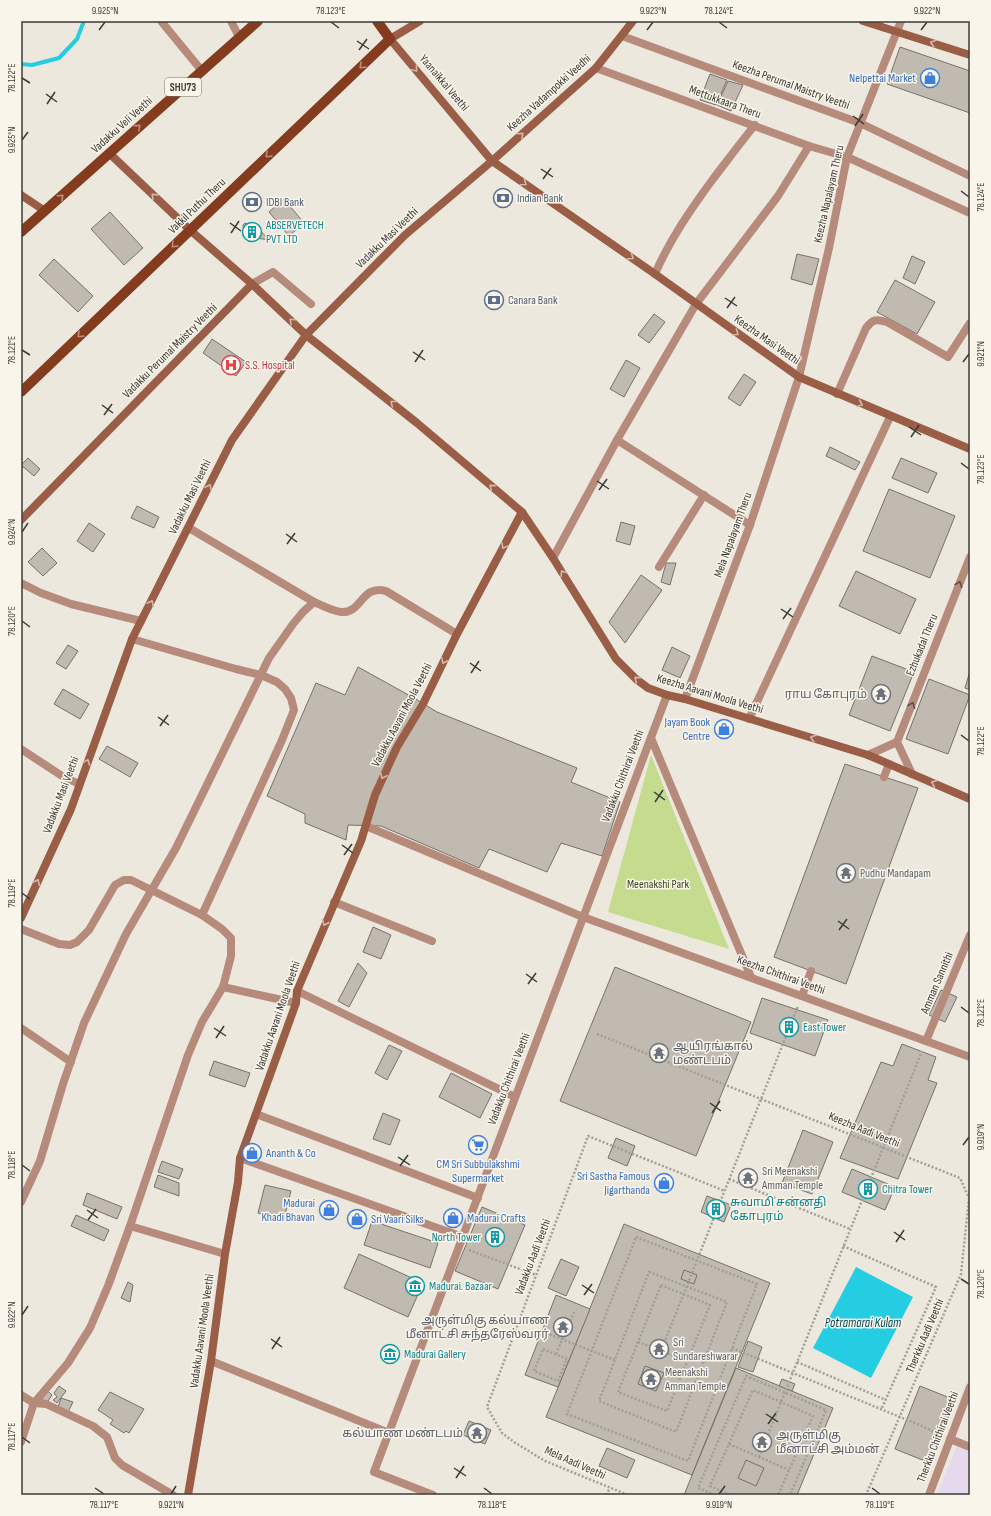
<svg xmlns="http://www.w3.org/2000/svg" width="991" height="1516" font-family="'Sofia Sans Condensed','Noto Sans Tamil',sans-serif">
<style>
.commercial{fill:#e6d9ed}
.green{fill:#c5dc8f}
.water{fill:#25cde3}
.lines{fill:none;stroke-linecap:round;stroke-linejoin:round}
.stream{stroke:#25cde3;stroke-width:4}
.building{fill:#c0bab1;stroke:#777269}
.path{stroke:#a29e97;stroke-width:2.5;stroke-dasharray:2 2;stroke-linecap:butt}
.street{stroke:#b68b7b;stroke-width:8}
.secondary{stroke:#9a5d46;stroke-width:8}
.primary{stroke:#843b1e;stroke-width:10}
.oneway{stroke:#d4b8a9}
.oneway2{stroke:#b98f7a}
.oneway3{stroke:#5b4f48}
.ticks{fill:none;stroke:#3d3b37;stroke-width:1.5}
.labels{text-anchor:middle;dominant-baseline:central;stroke-width:3;stroke-linejoin:round;paint-order:stroke}
.shield{fill:#faf5eb;stroke:#76736d;stroke-width:1}
.shield-label{font-size:11px;font-weight:bold;fill:#3d3b37}
.shop-label{font-size:12px;fill:#366cbe;stroke:#faf5eb;text-anchor:end}
.street-label{font-size:12px;fill:#3d3b37;stroke:#faf5eb}
.service-label{font-size:12px;fill:#4e5e75;stroke:#faf5eb;text-anchor:start}
.culture-label{font-size:12px;fill:#0d838f;stroke:#faf5eb;text-anchor:start}
.health-label{font-size:12px;fill:#be3a42;stroke:#faf5eb;text-anchor:start}
.worship-label{font-size:12px;fill:#5b616d;stroke:#faf5eb;text-anchor:start}
.park-label{font-size:12px;fill:#39441b;stroke:#faf5eb}
.water-label{font-size:13px;font-style:italic;fill:#004851;stroke:#faf5eb}
.neatline{fill:none;stroke:#3d3b37;stroke-width:1.5}
.ticks-label{font-size:10px;text-anchor:middle;fill:#3d3b37}
</style>
<rect width="100%" height="100%" fill="#ede8de"/>
<polygon class="commercial" points="958,1443 970,1449 970,1495 937,1495"/>
<polygon class="green" points="651,755 729,949 608,912"/>
<polygon class="water" points="856,1267 913,1297 871,1378 813,1348"/>
<g class="lines">
<polyline class="stream" points="21,64 32,65 59,58 77,39 84,21"/>
</g>
<g class="building">
<polygon points="900,47 970,71 970,113 887,84"/>
<polygon points="710,74 727,80 716,105 700,100"/>
<polygon points="728,81 743,85 731,111 717,105"/>
<polygon points="284,199 304,223 289,236 269,212"/>
<polygon points="110,212 143,248 124,265 91,229"/>
<polygon points="245,223 258,228 269,240 244,236 243,225"/>
<polygon points="797,254 819,259 812,285 791,279"/>
<polygon points="912,256 925,262 915,284 903,278"/>
<polygon points="54,259 93,296 78,312 39,275"/>
<polygon points="895,280 935,302 917,334 877,312"/>
<polygon points="654,314 665,322 649,343 638,335"/>
<polygon points="212,339 246,362 236,376 203,353"/>
<polygon points="626,360 640,368 624,397 610,389"/>
<polygon points="744,374 756,382 740,406 728,398"/>
<polygon points="830,447 860,462 855,470 826,456"/>
<polygon points="28,458 40,469 34,476 21,465"/>
<polygon points="901,458 937,473 928,493 892,478"/>
<polygon points="889,489 955,516 930,578 863,551"/>
<polygon points="137,506 159,517 154,528 131,518"/>
<polygon points="621,522 635,526 630,545 616,541"/>
<polygon points="89,523 105,534 93,552 77,541"/>
<polygon points="42,548 57,563 43,576 28,562"/>
<polygon points="666,563 676,563 670,585 661,582"/>
<polygon points="856,571 916,599 900,634 839,606"/>
<polygon points="641,575 662,590 625,643 609,622"/>
<polygon points="68,645 78,651 66,669 56,663"/>
<polygon points="672,647 690,656 680,678 662,670"/>
<polygon points="872,656 914,672 890,731 849,715"/>
<polygon points="358,667 414,698 437,712 577,768 571,782 620,802 602,856 561,843 547,872 489,849 479,868 381,826 348,825 346,840 305,823 305,814 267,796 316,683 345,695"/>
<polygon points="970,671 970,690 965,688"/>
<polygon points="929,679 970,695 948,754 906,739"/>
<polygon points="63,689 89,704 80,719 54,704"/>
<polygon points="107,746 138,763 130,777 99,759"/>
<polygon points="845,764 918,788 846,984 774,957"/>
<polygon points="373,927 391,935 381,959 363,952"/>
<polygon points="358,963 367,973 349,1007 338,1001"/>
<polygon points="615,967 751,1022 696,1156 560,1101"/>
<polygon points="941,990 957,997 945,1022 929,1015"/>
<polygon points="762,998 828,1020 815,1056 750,1033"/>
<polygon points="902,1044 936,1057 928,1080 937,1083 898,1179 840,1158 881,1062 893,1066"/>
<polygon points="389,1045 402,1051 387,1080 375,1073"/>
<polygon points="214,1061 250,1073 245,1087 209,1075"/>
<polygon points="451,1073 492,1094 480,1118 439,1097"/>
<polygon points="383,1113 400,1120 390,1145 373,1139"/>
<polygon points="803,1130 833,1142 812,1194 782,1183"/>
<polygon points="616,1138 635,1146 627,1166 608,1158"/>
<polygon points="162,1161 183,1169 179,1179 158,1172"/>
<polygon points="852,1169 895,1187 885,1210 842,1192"/>
<polygon points="158,1175 179,1183 179,1196 154,1187"/>
<polygon points="265,1185 291,1191 284,1219 258,1213"/>
<polygon points="87,1193 122,1207 117,1219 83,1205"/>
<polygon points="707,1196 731,1205 724,1222 701,1212"/>
<polygon points="482,1207 525,1225 498,1289 455,1271"/>
<polygon points="76,1215 109,1230 104,1241 71,1226"/>
<polygon points="372,1221 438,1243 430,1268 364,1245"/>
<polygon points="624,1224 770,1283 692,1475 546,1417"/>
<polygon points="359,1254 423,1283 408,1317 344,1288"/>
<polygon points="561,1259 579,1267 566,1296 548,1288"/>
<polygon points="684,1270 697,1275 694,1284 681,1279"/>
<polygon points="128,1282 133,1285 130,1302 121,1298"/>
<polygon points="556,1295 590,1309 558,1387 525,1375"/>
<polygon points="748,1341 762,1347 753,1372 738,1367"/>
<polygon points="645,1366 664,1373 656,1391 638,1384"/>
<polygon points="736,1368 833,1408 797,1495 684,1495"/>
<polygon points="782,1379 795,1384 792,1391 779,1386"/>
<polygon points="59,1386 66,1391 57,1403 53,1400 57,1397 54,1393"/>
<polygon points="920,1386 955,1400 930,1463 895,1449"/>
<polygon points="47,1390 52,1395 46,1404 41,1398"/>
<polygon points="110,1392 144,1409 129,1433 126,1431 124,1433 110,1424 113,1420 98,1410"/>
<polygon points="61,1398 73,1402 67,1414 57,1410"/>
<polygon points="469,1421 491,1430 485,1444 463,1435"/>
<polygon points="607,1448 635,1460 627,1478 599,1466"/>
<polygon points="746,1460 764,1468 756,1486 738,1478"/>
</g>
<g class="lines">
<g class="path">
<polyline points="597,1034 960,1178 969,1198 961,1274 866,1495"/>
<polyline points="729,1179 850,1229"/>
<polygon points="636,1237 757,1284 688,1461 567,1414"/>
<polyline points="843,1246 936,1287 881,1410"/>
<polyline points="469,1250 536,1275"/>
<polygon points="649,1272 727,1302 676,1432 599,1401"/>
<polygon points="661,1285 710,1305 667,1411 618,1392"/>
<polyline points="546,1333 615,1360"/>
<polyline points="638,1342 687,1361"/>
<polyline points="732,1348 922,1426 942,1436"/>
<polygon points="543,1349 567,1359 558,1381 534,1371"/>
<polyline points="661,1351 798,1006"/>
<polyline points="556,1354 575,1310"/>
<polyline points="797,1362 886,1400"/>
<polyline points="729,1444 789,1470"/>
<polyline points="759,1457 922,1051"/>
<polyline points="606,1495 610,1488"/>
<polyline points="628,1495 545,1461 514,1442 502,1433 487,1407 588,1136 725,1191"/>
<polyline points="715,1495 698,1488 746,1376 826,1410 790,1495"/>
<polyline points="730,1495 710,1486 753,1390 813,1416 778,1495"/>
</g>
<g class="street">
<polyline points="161,21 202,71"/>
<polyline points="231,21 239,37"/>
<polyline points="622,36 860,123 970,176"/>
<polyline points="596,68 809,146 847,157 970,213"/>
<path d="M 655,274 C 670,239 691,209 713,179 C 727,161 740,143 755,125"/>
<polyline points="252,284 273,272 311,304"/>
<path d="M 837,394 L 866,328 C 873,319 876,319 887,322 L 948,357 L 970,323"/>
<polyline points="617,440 750,525"/>
<path d="M 189,528 L 314,602 C 323,606 332,611 341,612 C 362,614 361,584 386,591 L 457,634"/>
<polyline points="553,558 617,440 696,304 778,196 809,146"/>
<polyline points="659,567 704,495"/>
<polyline points="21,583 41,593 71,604 141,621"/>
<polyline points="132,639 236,669 261,675 277,682 285,689 291,698 294,710 282,740 202,915"/>
<polyline points="685,699 750,525 799,377 829,248 847,157 901,21"/>
<polyline points="749,719 890,417"/>
<polyline points="651,738 751,977"/>
<polyline points="897,742 970,557"/>
<polyline points="21,749 62,776 79,784"/>
<polyline points="868,755 897,742 912,774"/>
<polyline points="884,777 889,764"/>
<polyline points="366,826 583,917 970,1057"/>
<polyline points="334,902 432,941"/>
<polyline points="21,929 59,944 70,945 77,942 89,930 115,885 124,880 131,880 202,915 222,929 231,938 231,956 223,987 202,1022 188,1055 130,1226 108,1286 90,1328 68,1363 34,1403 21,1442"/>
<polyline points="223,987 296,1003"/>
<polyline points="297,991 515,1097"/>
<polyline points="802,996 811,971"/>
<polyline points="21,1028 71,1062"/>
<polyline points="926,1041 970,935"/>
<polyline points="256,1114 478,1198"/>
<polyline points="240,1158 463,1237"/>
<polyline points="21,1202 40,1161 63,1084 84,1023 126,934 176,848 269,658 293,624 303,612 314,602"/>
<polyline points="130,1226 225,1254"/>
<polyline points="211,1361 389,1433"/>
<polyline points="21,1395 34,1403 46,1404 93,1426 107,1437 115,1458 122,1465 173,1495"/>
<polyline points="950,1439 970,1447"/>
<polyline points="433,1495 374,1472 667,695"/>
<polyline points="929,1495 970,1387"/>
</g>
<g class="secondary">
<polyline points="420,21 390,39 492,161 655,274 799,377 970,449"/>
<polyline points="863,21 970,55"/>
<polyline points="109,153 190,230 252,284 306,335 417,423 522,512 553,558 616,659 636,679 648,688 667,695 685,699 868,755 970,799"/>
<polyline points="21,195 45,211"/>
<polyline points="21,520 252,284"/>
<polyline points="21,918 71,809 132,639 232,440 306,335 405,235 492,161 596,68 633,21"/>
<polyline points="188,1495 211,1361 225,1254 238,1182 240,1158 291,1017 296,1003 297,991 361,841 375,795 397,747 423,704 457,634 522,512"/>
</g>
<g class="primary">
<polyline points="21,232 258,21"/>
<polyline points="21,392 390,39 377,21"/>
</g>
</g>
<defs><path id="oneway-chevron" d="M-2-3.5L2.5 0L-2 3.5" fill="none" stroke-width="1.6" stroke-linecap="round" stroke-linejoin="round"/></defs>
<g class="oneway">
<use href="#oneway-chevron" transform="translate(933 43) rotate(-162)"/>
<use href="#oneway-chevron" transform="translate(415 69) rotate(50)"/>
<use href="#oneway-chevron" transform="translate(521 135) rotate(-42)"/>
<use href="#oneway-chevron" transform="translate(524 183) rotate(35)"/>
<use href="#oneway-chevron" transform="translate(154 196) rotate(-136)"/>
<use href="#oneway-chevron" transform="translate(631 257) rotate(35)"/>
<use href="#oneway-chevron" transform="translate(292 321) rotate(-137)"/>
<use href="#oneway-chevron" transform="translate(736 333) rotate(35)"/>
<use href="#oneway-chevron" transform="translate(393 403) rotate(-142)"/>
<use href="#oneway-chevron" transform="translate(860 404) rotate(23)"/>
<use href="#oneway-chevron" transform="translate(209 487) rotate(-64)"/>
<use href="#oneway-chevron" transform="translate(492 487) rotate(-140)"/>
<use href="#oneway-chevron" transform="translate(504 546) rotate(118)"/>
<use href="#oneway-chevron" transform="translate(563 573) rotate(-122)"/>
<use href="#oneway-chevron" transform="translate(151 603) rotate(-63)"/>
<use href="#oneway-chevron" transform="translate(444 661) rotate(116)"/>
<use href="#oneway-chevron" transform="translate(637 679) rotate(-140)"/>
<use href="#oneway-chevron" transform="translate(813 738) rotate(-163)"/>
<use href="#oneway-chevron" transform="translate(87 762) rotate(-70)"/>
<use href="#oneway-chevron" transform="translate(383 776) rotate(115)"/>
<use href="#oneway-chevron" transform="translate(934 783) rotate(-157)"/>
<use href="#oneway-chevron" transform="translate(37 882) rotate(-66)"/>
<use href="#oneway-chevron" transform="translate(325 923) rotate(113)"/>
</g>
<g class="oneway2">
<use href="#oneway-chevron" transform="translate(362 66) rotate(136)"/>
<use href="#oneway-chevron" transform="translate(138 127) rotate(-42)"/>
<use href="#oneway-chevron" transform="translate(268 155) rotate(136)"/>
<use href="#oneway-chevron" transform="translate(61 197) rotate(-42)"/>
<use href="#oneway-chevron" transform="translate(174 245) rotate(136)"/>
<use href="#oneway-chevron" transform="translate(80 335) rotate(136)"/>
</g>
<g class="oneway3">
<use href="#oneway-chevron" transform="translate(959 584) rotate(-69)"/>
<use href="#oneway-chevron" transform="translate(912 705) rotate(-68)"/>
</g>
<path class="ticks" d="M 331,22 L 339,28M 719,22 L 727,28M 99,30 L 105,22M 647,30 L 653,22M 921,30 L 927,22M 357,41 L 369,49M 359,50 L 367,39M 22,78 L 30,83M 46,94 L 57,102M 47,104 L 55,92M 853,116 L 864,124M 855,126 L 863,114M 22,140 L 28,132M 541,169 L 553,177M 543,179 L 551,168M 961,191 L 969,197M 230,223 L 241,231M 231,233 L 239,221M 725,298 L 737,306M 727,308 L 735,297M 22,350 L 30,355M 413,352 L 425,360M 415,362 L 423,350M 963,362 L 969,354M 102,405 L 113,413M 104,415 L 112,404M 909,427 L 921,435M 911,437 L 919,425M 961,463 L 969,469M 597,481 L 609,489M 599,490 L 607,479M 22,532 L 28,523M 286,534 L 297,542M 287,544 L 295,533M 781,609 L 793,617M 783,619 L 791,608M 22,621 L 30,627M 470,663 L 481,671M 471,673 L 479,661M 158,717 L 169,725M 160,726 L 168,715M 961,735 L 969,741M 654,792 L 665,800M 655,802 L 663,790M 342,845 L 353,853M 344,855 L 352,844M 22,893 L 30,899M 838,921 L 849,929M 839,930 L 847,919M 526,974 L 537,982M 528,984 L 536,973M 961,1007 L 969,1013M 214,1028 L 226,1036M 216,1038 L 224,1026M 710,1103 L 721,1111M 712,1113 L 720,1101M 963,1145 L 969,1137M 398,1157 L 410,1165M 22,1165 L 30,1171M 400,1166 L 408,1155M 87,1210 L 98,1218M 88,1220 L 96,1209M 894,1232 L 905,1240M 896,1242 L 904,1230M 961,1279 L 969,1284M 582,1285 L 594,1293M 584,1295 L 592,1284M 22,1315 L 28,1306M 271,1339 L 282,1347M 272,1349 L 280,1337M 766,1414 L 778,1422M 768,1424 L 776,1413M 22,1437 L 30,1443M 454,1468 L 466,1476M 456,1478 L 464,1466M 95,1488 L 104,1494M 484,1488 L 492,1494M 872,1488 L 880,1494M 171,1494 L 176,1486M 719,1494 L 725,1486"/>
<defs>
<symbol id="shop-ring" viewBox="-11 -11 22 22"><circle r="9.5" fill="#faf5eb" stroke="#3f7fe0" stroke-width="1.5"/><path d="M-5-2.5h2.3a2.7 3.5 0 0 1 5.4 0H5L5.5 6h-11ZM-1.5-2.5h3a1.5 2.3 0 0 0-3 0Z" fill="#3f7fe0"/></symbol>
<symbol id="bank-ring" viewBox="-11 -11 22 22"><circle r="9.5" fill="#faf5eb" stroke="#5c6f8a" stroke-width="1.5"/><path d="M-6-4H6V4H-6ZM0-2.3a2.3 2.3 0 1 0 0 4.6a2.3 2.3 0 1 0 0-4.6Z" fill="#5c6f8a"/></symbol>
<symbol id="building-ring" viewBox="-11 -11 22 22"><circle r="9.5" fill="#faf5eb" stroke="#0f9aa8" stroke-width="1.5"/><path d="M-4-6H4V6H1V3H-1V6H-4ZM-2.5-4.3h1.7v1.8h-1.7ZM.8-4.3h1.7v1.8H.8ZM-2.5-1h1.7V.8h-1.7ZM.8-1h1.7V.8H.8Z" fill="#0f9aa8"/></symbol>
<symbol id="hospital-ring" viewBox="-11 -11 22 22"><circle r="9.5" fill="#faf5eb" stroke="#e0444e" stroke-width="1.5"/><path d="M-5-5h3v3.5h4V-5h3V5h-3V1.5h-4V5h-3Z" fill="#e0444e"/></symbol>
<symbol id="temple-ring" viewBox="-11 -11 22 22"><circle r="9.5" fill="#faf5eb" stroke="#6b7280" stroke-width="1.5"/><path d="M0-6L5-2H3V0L6.5 2.5H4V6H1.5V3h-3V6H-4V2.5H-6.5L-3 0V-2H-5Z" fill="#6b7280"/></symbol>
<symbol id="supermarket-ring" viewBox="-11 -11 22 22"><circle r="9.5" fill="#faf5eb" stroke="#3f7fe0" stroke-width="1.5"/><path d="M-6-5.5h2.5l.6 2H6L4.5 2H-2.5L-4.4-4H-6ZM-1.5 3.2a1.3 1.3 0 1 0 .1 0ZM3 3.2a1.3 1.3 0 1 0 .1 0Z" fill="#3f7fe0"/></symbol>
<symbol id="museum-ring" viewBox="-11 -11 22 22"><circle r="9.5" fill="#faf5eb" stroke="#0f9aa8" stroke-width="1.5"/><path d="M0-6L6-3V-2H-6V-3ZM-5-1h2V3h-2ZM-1-1h2V3h-2ZM3-1h2V3H3ZM-6 4H6V6H-6Z" fill="#0f9aa8"/></symbol>
</defs>
<g fill-rule="evenodd">
<use href="#shop-ring" x="919" y="67" width="22" height="22"/>
<use href="#bank-ring" x="492" y="187" width="22" height="22"/>
<use href="#bank-ring" x="241" y="191" width="22" height="22"/>
<use href="#building-ring" x="241" y="221" width="22" height="22"/>
<use href="#bank-ring" x="483" y="289" width="22" height="22"/>
<use href="#hospital-ring" x="220" y="354" width="22" height="22"/>
<use href="#temple-ring" x="870" y="683" width="22" height="22"/>
<use href="#shop-ring" x="713" y="718" width="22" height="22"/>
<use href="#temple-ring" x="835" y="862" width="22" height="22"/>
<use href="#building-ring" x="778" y="1016" width="22" height="22"/>
<use href="#temple-ring" x="648" y="1042" width="22" height="22"/>
<use href="#supermarket-ring" x="467" y="1134" width="22" height="22"/>
<use href="#shop-ring" x="241" y="1142" width="22" height="22"/>
<use href="#temple-ring" x="737" y="1167" width="22" height="22"/>
<use href="#shop-ring" x="653" y="1172" width="22" height="22"/>
<use href="#building-ring" x="857" y="1178" width="22" height="22"/>
<use href="#building-ring" x="705" y="1198" width="22" height="22"/>
<use href="#shop-ring" x="318" y="1199" width="22" height="22"/>
<use href="#shop-ring" x="442" y="1207" width="22" height="22"/>
<use href="#shop-ring" x="346" y="1208" width="22" height="22"/>
<use href="#building-ring" x="484" y="1226" width="22" height="22"/>
<use href="#museum-ring" x="404" y="1275" width="22" height="22"/>
<use href="#temple-ring" x="552" y="1316" width="22" height="22"/>
<use href="#temple-ring" x="648" y="1338" width="22" height="22"/>
<use href="#museum-ring" x="379" y="1343" width="22" height="22"/>
<use href="#temple-ring" x="640" y="1368" width="22" height="22"/>
<use href="#temple-ring" x="466" y="1422" width="22" height="22"/>
<use href="#temple-ring" x="751" y="1431" width="22" height="22"/>
</g>
<g class="labels">
<rect class="shield" x="165" y="78" width="36" height="18" rx="3"/>
<g class="shield-label">
<text x="183" y="87">SHU73</text>
</g>
<g class="shop-label">
<text x="916" y="78">Nelpettai Market</text>
<text x="710" y="722">Jayam Book<tspan x="710" dy="14">Centre</tspan></text>
<text x="266" y="1153" text-anchor="start">Ananth &amp; Co</text>
<text x="478" y="1164" text-anchor="middle">CM Sri Subbulakshmi<tspan x="478" dy="14">Supermarket</tspan></text>
<text x="650" y="1176">Sri Sastha Famous<tspan x="650" dy="14">Jigarthanda</tspan></text>
<text x="315" y="1203">Madurai<tspan x="315" dy="14">Khadi Bhavan</tspan></text>
<text x="467" y="1218" text-anchor="start">Madurai Crafts</text>
<text x="371" y="1219" text-anchor="start">Sri Vaari Silks</text>
</g>
<g class="street-label">
<text transform="translate(444 83) rotate(50)">Yaanaikkal Veethi</text>
<text transform="translate(791 85) rotate(20)">Keezha Perumal Maistry Veethi</text>
<text transform="translate(549 93) rotate(-42)">Keezha Vadampokki Veedhi</text>
<text transform="translate(725 102) rotate(20)">Mettukkaara Theru</text>
<text transform="translate(122 125) rotate(-42)">Vadakku Veli Veethi</text>
<text transform="translate(829 194) rotate(-77)">Keezha Napalayam Theru</text>
<text transform="translate(197 206) rotate(-44)">Vakkil Puthu Theru</text>
<text transform="translate(387 238) rotate(-44)">Vadakku Masi Veethi</text>
<text transform="translate(767 340) rotate(35)">Keezha Masi Veethi</text>
<text transform="translate(170 351) rotate(-45)">Vadakku Perumal Maistry Veethi</text>
<text transform="translate(190 497) rotate(-64)">Vadakku Masi Veethi</text>
<text transform="translate(733 535) rotate(-70)">Mela Napalayam Theru</text>
<text transform="translate(922 645) rotate(-68)">Ezhukadal Theru</text>
<text transform="translate(710 694) rotate(17)">Keezha Aavani Moola Veethi</text>
<text transform="translate(402 715) rotate(-62)">Vadakku Aavani Moola Veethi</text>
<text transform="translate(623 776) rotate(-69)">Vadakku Chithirai Veethi</text>
<text transform="translate(61 795) rotate(-69)">Vadakku Masi Veethi</text>
<text transform="translate(781 975) rotate(20)">Keezha Chithirai Veethi</text>
<text transform="translate(937 983) rotate(-67)">Amman Sannithi</text>
<text transform="translate(278 1016) rotate(-71)">Vadakku Aavani Moola Veethi</text>
<text transform="translate(509 1079) rotate(-69)">Vadakku Chithirai Veethi</text>
<text transform="translate(864 1130) rotate(22)">Keezha Aadi Veethi</text>
<text transform="translate(533 1257) rotate(-69)">Vadakku Aadi Veethi</text>
<text transform="translate(202 1331) rotate(-82)">Vadakku Aavani Moola Veethi</text>
<text transform="translate(925 1336) rotate(-67)">Therkku Aadi Veethi</text>
<text transform="translate(938 1437) rotate(-69)">Therkku Chithirai Veethi</text>
<text transform="translate(575 1463) rotate(24)">Mela Aadi Veethi</text>
</g>
<g class="service-label">
<text x="517" y="198">Indian Bank</text>
<text x="266" y="202">IDBI Bank</text>
<text x="508" y="300">Canara Bank</text>
</g>
<g class="culture-label">
<text x="266" y="225">ABSERVETECH<tspan x="266" dy="14">PVT LTD</tspan></text>
<text x="803" y="1027">East Tower</text>
<text x="882" y="1189">Chitra Tower</text>
<text x="730" y="1202">சுவாமி சன்னதி<tspan x="730" dy="14">கோபுரம்</tspan></text>
<text x="481" y="1237" text-anchor="end">North Tower</text>
<text x="429" y="1286">Madurai. Bazaar</text>
<text x="404" y="1354">Madurai Gallery</text>
</g>
<g class="health-label">
<text x="245" y="365">S.S. Hospital</text>
</g>
<g class="worship-label">
<text x="867" y="694" text-anchor="end">ராய கோபுரம்</text>
<text x="860" y="873">Pudhu Mandapam</text>
<text x="673" y="1046">ஆயிரங்கால்<tspan x="673" dy="14">மண்டபம்</tspan></text>
<text x="762" y="1171">Sri Meenakshi<tspan x="762" dy="14">Amman Temple</tspan></text>
<text x="549" y="1320" text-anchor="end">அருள்மிகு கல்யாண<tspan x="549" dy="14">மீனாட்சி சுந்தரேஸ்வரர்</tspan></text>
<text x="673" y="1342">Sri<tspan x="673" dy="14">Sundareshwarar</tspan></text>
<text x="665" y="1372">Meenakshi<tspan x="665" dy="14">Amman Temple</tspan></text>
<text x="463" y="1433" text-anchor="end">கல்யாண மண்டபம்</text>
<text x="776" y="1435">அருள்மிகு<tspan x="776" dy="14">மீனாட்சி அம்மன்</tspan></text>
</g>
<g class="park-label">
<text x="658" y="884">Meenakshi Park</text>
</g>
<g class="water-label">
<text x="863" y="1323">Potramarai Kulam</text>
</g>
</g>
<rect width="991" height="1516" fill="none" stroke="#faf5eb" stroke-width="44"/>
<rect x="22" y="22" width="947" height="1472" class="neatline"/>
<g class="ticks-label">
<text x="105" y="14">9.925°N</text>
<text x="331" y="14">78.123°E</text>
<text x="653" y="14">9.923°N</text>
<text x="719" y="14">78.124°E</text>
<text x="927" y="14">9.922°N</text>
<text transform="translate(11 78) rotate(-90)" y="4">78.122°E</text>
<text transform="translate(11 140) rotate(-90)" y="4">9.925°N</text>
<text transform="translate(980 197) rotate(-90)" y="4">78.124°E</text>
<text transform="translate(11 350) rotate(-90)" y="4">78.121°E</text>
<text transform="translate(980 354) rotate(-90)" y="4">9.921°N</text>
<text transform="translate(980 469) rotate(-90)" y="4">78.123°E</text>
<text transform="translate(11 532) rotate(-90)" y="4">9.924°N</text>
<text transform="translate(11 621) rotate(-90)" y="4">78.120°E</text>
<text transform="translate(980 741) rotate(-90)" y="4">78.122°E</text>
<text transform="translate(11 893) rotate(-90)" y="4">78.119°E</text>
<text transform="translate(980 1013) rotate(-90)" y="4">78.121°E</text>
<text transform="translate(980 1137) rotate(-90)" y="4">9.919°N</text>
<text transform="translate(11 1165) rotate(-90)" y="4">78.118°E</text>
<text transform="translate(980 1284) rotate(-90)" y="4">78.120°E</text>
<text transform="translate(11 1315) rotate(-90)" y="4">9.922°N</text>
<text transform="translate(11 1437) rotate(-90)" y="4">78.117°E</text>
<text x="104" y="1508">78.117°E</text>
<text x="171" y="1508">9.921°N</text>
<text x="492" y="1508">78.118°E</text>
<text x="719" y="1508">9.919°N</text>
<text x="880" y="1508">78.119°E</text>
</g>
</svg>
